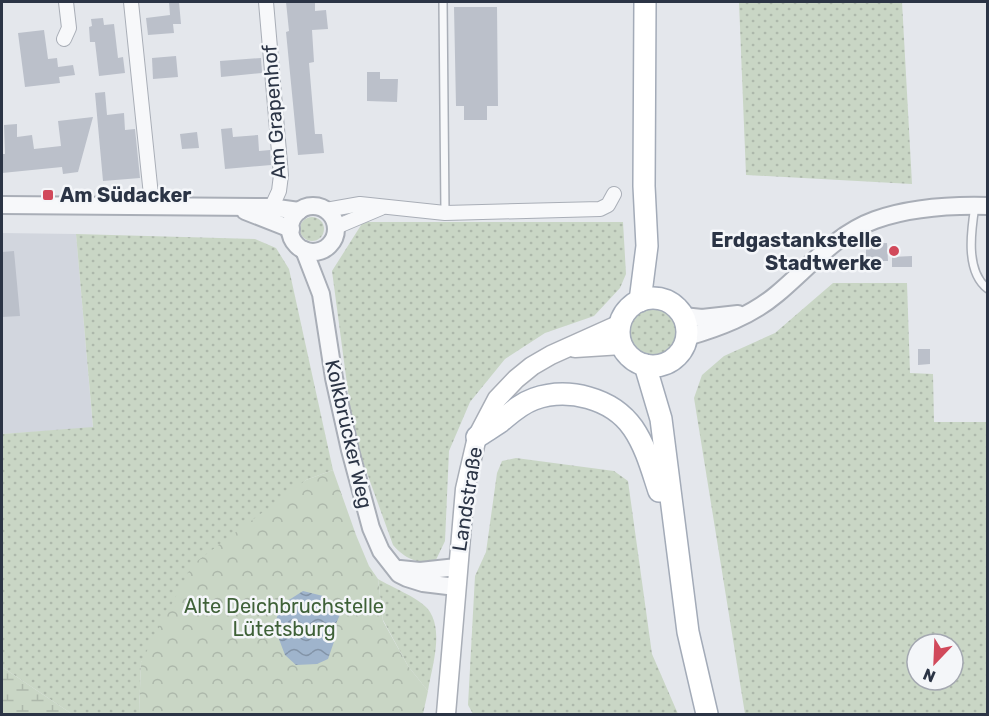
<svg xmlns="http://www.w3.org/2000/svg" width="989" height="716" font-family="Rubik,sans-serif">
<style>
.built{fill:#d2d6de}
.grass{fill:url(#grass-dots);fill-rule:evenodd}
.forest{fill:url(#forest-crowns)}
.wetland{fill:url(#wetland-marsh)}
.water{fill:url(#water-waves)}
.building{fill:#bbc0ca}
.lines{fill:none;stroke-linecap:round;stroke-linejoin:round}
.service-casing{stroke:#a9aeb7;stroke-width:10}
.minor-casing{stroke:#a9aeb7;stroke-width:16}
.tertiary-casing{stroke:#a9aeb7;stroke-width:20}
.secondary-casing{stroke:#a9aeb7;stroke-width:21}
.primary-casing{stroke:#a3abb8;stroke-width:24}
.service{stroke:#f7f8fa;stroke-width:7}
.minor{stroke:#f7f8fa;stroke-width:14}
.tertiary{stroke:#f7f8fa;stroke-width:16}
.secondary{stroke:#fff;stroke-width:18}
.primary{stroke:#fff;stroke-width:21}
.poi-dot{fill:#d1495b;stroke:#f4f6f9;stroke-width:2}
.labels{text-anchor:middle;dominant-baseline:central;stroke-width:5;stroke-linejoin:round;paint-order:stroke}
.street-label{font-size:20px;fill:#2b3445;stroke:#f4f6f9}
.poi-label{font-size:20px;font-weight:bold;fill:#2b3445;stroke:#f4f6f9;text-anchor:start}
.park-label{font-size:20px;fill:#3f6138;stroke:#f4f6f9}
</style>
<defs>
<pattern id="grass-dots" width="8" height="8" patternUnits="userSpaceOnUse" patternTransform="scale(1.5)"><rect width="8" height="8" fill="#c9d6c5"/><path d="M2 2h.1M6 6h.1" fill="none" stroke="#adb8ab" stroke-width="1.8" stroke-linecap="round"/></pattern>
<pattern id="forest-crowns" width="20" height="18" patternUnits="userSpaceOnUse" patternTransform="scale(1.5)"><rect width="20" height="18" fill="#c9d6c5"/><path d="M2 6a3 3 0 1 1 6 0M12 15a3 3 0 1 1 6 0" fill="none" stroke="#adb8ab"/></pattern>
<pattern id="wetland-marsh" width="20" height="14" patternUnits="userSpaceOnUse" patternTransform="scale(1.5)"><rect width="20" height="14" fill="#c9d6c5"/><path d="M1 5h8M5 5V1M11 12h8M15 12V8" fill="none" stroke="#adb8ab"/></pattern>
<pattern id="water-waves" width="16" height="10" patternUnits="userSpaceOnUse" patternTransform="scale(1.5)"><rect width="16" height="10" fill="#9fb4cc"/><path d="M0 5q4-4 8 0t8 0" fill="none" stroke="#8293a7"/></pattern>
</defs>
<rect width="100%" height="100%" fill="#e4e7ec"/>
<polygon class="built" points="2,233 76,234 93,428 2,434"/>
<g class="grass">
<polygon points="739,2 902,2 912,184 746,175"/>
<circle cx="312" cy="229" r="12"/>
<path d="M 363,222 L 623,222 L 626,274 L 620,288 L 594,316 L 545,333 L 505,359 L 470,402 L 449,451 L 445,541 L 434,564 C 416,562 405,559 393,545 L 354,437 L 332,271 Z"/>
<polygon points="76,234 255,239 276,248 289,269 333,470 306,480 141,662 139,714 72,714 2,667 2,434 93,427"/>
<path d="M 833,283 L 907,283 L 910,373 L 933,374 L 934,422 L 987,422 L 987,714 L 745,714 L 694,398 L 702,375 L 724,356 L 775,333 ZM 917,644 L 953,644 L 953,680 L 917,680 Z"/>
<circle cx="654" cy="331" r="24"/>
<polygon points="516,458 614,471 628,481 652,654 678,714 473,714 468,705 475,576 486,552 497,473 502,461"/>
<path d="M 378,579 C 391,587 417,597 427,608 C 445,629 432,666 428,691 L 408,666 L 383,620 Z"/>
</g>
<polygon class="forest" points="333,470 356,535 369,566 378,579 383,621 408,666 428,691 423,714 139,714 141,662 193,564 306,480"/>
<polygon class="wetland" points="2,667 72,714 2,714"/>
<polygon class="water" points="303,591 323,596 343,608 334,628 336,636 328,659 317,664 296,665 285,655 274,626 281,605"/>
<g class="building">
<polygon points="169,2 179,2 181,24 173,24 174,33 148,35 146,18 170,15"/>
<polygon points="286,2 315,2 315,11 326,10 328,29 312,30 314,62 309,63 315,134 322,134 324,153 298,155 286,32 289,31"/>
<polygon points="454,7 497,7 498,106 487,106 487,120 464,120 464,106 456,106"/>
<polygon points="103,18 104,25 114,24 118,58 123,57 125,73 99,76 95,42 90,42 89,27 92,26 91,19"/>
<polygon points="44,30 48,59 57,58 58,67 73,65 75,75 59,77 60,83 25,87 18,33"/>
<polygon points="176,56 178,77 153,79 152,58"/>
<polygon points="261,58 262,73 221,77 220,61"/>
<polygon points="367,72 380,72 380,79 398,79 397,102 367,101"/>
<polygon points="105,92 107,115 124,113 125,130 135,129 140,178 103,181 95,93"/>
<polygon points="93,117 78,172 63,174 62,167 2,173 2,154 5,154 4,125 17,124 17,137 32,135 34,149 61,146 58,121"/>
<polygon points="232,128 233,137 258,135 259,151 270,150 271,165 225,169 221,129"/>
<polygon points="197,132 199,148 182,149 180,134"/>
<polygon points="887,243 888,261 866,261 866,244"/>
<polygon points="14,251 20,316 2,317 2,252"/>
<polygon points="912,256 912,267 892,267 892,257"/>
<polygon points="918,349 930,349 930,364 918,365"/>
</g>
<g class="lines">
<defs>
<g id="service">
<polyline points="443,2 445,213"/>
<path d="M 975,206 C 971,231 965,272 988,289"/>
</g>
<g id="minor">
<polyline points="131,2 152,205"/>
<polyline points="266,2 281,175 279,191 268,215"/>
<polyline points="64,39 69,28 66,2"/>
<polyline points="326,210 360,204 445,213 600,209 608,205 614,194"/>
<polyline points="336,227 381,208"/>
</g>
<g id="tertiary">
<polyline points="2,205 270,207 299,211"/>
<circle cx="313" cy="229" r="23"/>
<polyline points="245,211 291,229"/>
<polyline points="304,250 321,294 334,378 350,450 371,528 381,551 399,574 407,578 423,583 456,587"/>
<polyline points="683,316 702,318 738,314"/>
<path d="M 687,337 C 718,328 751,316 777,294 C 807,269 836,234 875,220 C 909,208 951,205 988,206"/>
<polyline points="400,569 420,571 457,567"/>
</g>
<g id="secondary">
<polyline points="575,348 622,345"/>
<polyline points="446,714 465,489 477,437 497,399 516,379 532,366 551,355 620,324"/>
</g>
<g id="primary">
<circle cx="653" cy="332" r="34"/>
<polyline points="640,301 647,246 644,186 645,2"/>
<polyline points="645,365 661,419 688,632 707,714"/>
<path d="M 477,437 C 484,432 493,427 500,422 C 511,413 520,404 534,399 C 568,387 612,398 633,428 C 646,447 652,470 659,491"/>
</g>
</defs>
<use href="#service" class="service-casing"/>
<use href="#minor" class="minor-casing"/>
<use href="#tertiary" class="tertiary-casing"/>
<use href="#secondary" class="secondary-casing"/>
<use href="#primary" class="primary-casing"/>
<use href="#service" class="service"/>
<use href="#minor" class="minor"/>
<use href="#tertiary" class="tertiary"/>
<use href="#secondary" class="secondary"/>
<use href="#primary" class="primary"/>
</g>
<g class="poi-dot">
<rect x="42" y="189" width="12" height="12" rx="3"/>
<circle cx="894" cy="251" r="6"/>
</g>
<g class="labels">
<g class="street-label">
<text transform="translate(274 112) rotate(-94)">Am Grapenhof</text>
<text transform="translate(349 434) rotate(77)">Kolkbrücker Weg</text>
<text transform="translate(467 499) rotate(-81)">Landstraße</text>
</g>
<g class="poi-label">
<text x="60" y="195">Am Südacker</text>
<text x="882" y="240" text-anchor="end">Erdgastankstelle<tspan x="882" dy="23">Stadtwerke</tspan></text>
</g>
<g class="park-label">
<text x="284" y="606">Alte Deichbruchstelle<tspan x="284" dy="23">Lütetsburg</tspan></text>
</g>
</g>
<rect width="989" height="716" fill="none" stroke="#2b3445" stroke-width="6"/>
<g transform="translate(935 662) rotate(203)"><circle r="28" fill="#f4f6f9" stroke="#a4a8b1" stroke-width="1.5"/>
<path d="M0-4.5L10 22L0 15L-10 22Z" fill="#d1495b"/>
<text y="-9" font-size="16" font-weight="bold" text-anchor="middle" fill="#2b3445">N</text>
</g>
</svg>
